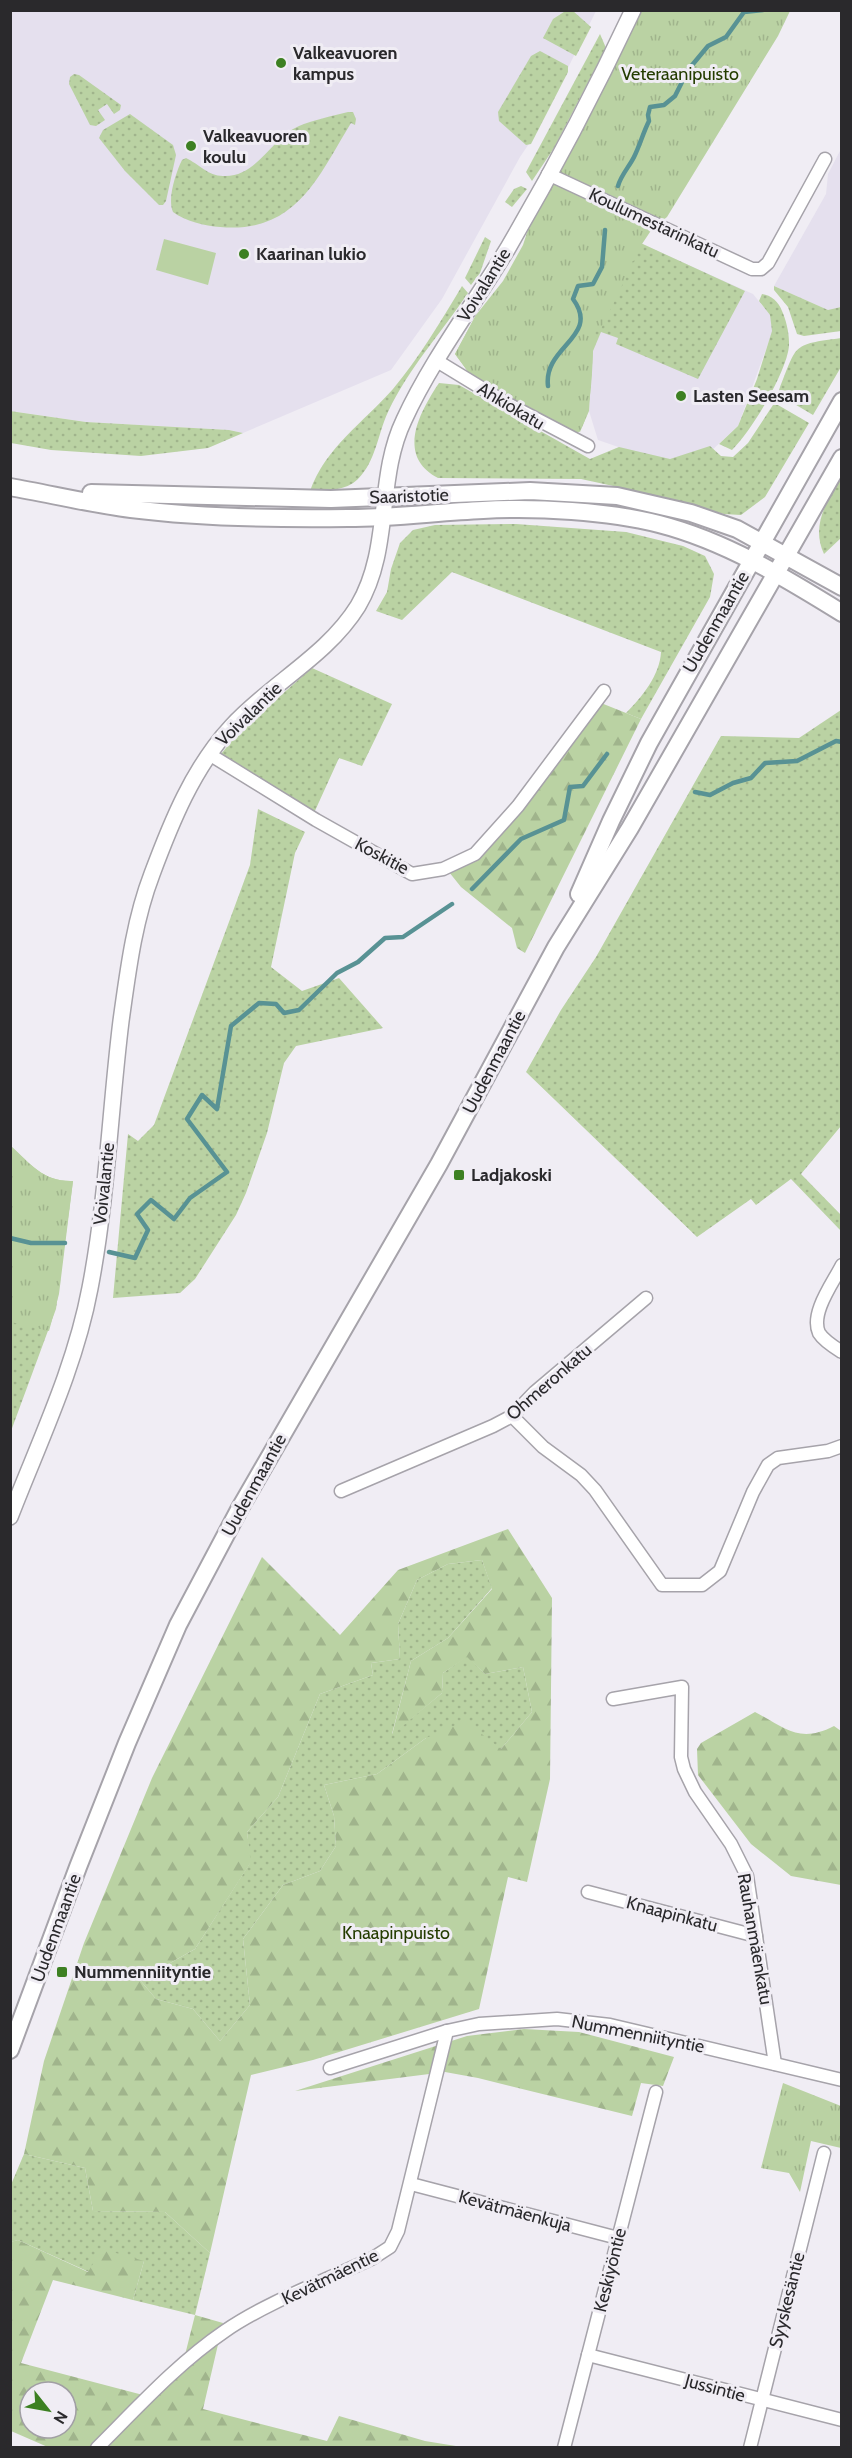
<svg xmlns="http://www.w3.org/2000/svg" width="852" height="2458" font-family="Cabin,sans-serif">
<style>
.built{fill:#e5e0ee}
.grass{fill:url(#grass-dots)}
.forest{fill:url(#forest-firs);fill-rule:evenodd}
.park{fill:url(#park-tufts)}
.garden{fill:#bad2a3}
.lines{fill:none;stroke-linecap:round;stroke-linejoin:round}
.stream{stroke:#589294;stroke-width:4.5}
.minor-casing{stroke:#a6a3aa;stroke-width:15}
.tertiary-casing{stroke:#a6a3aa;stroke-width:18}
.secondary-casing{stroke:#a6a3aa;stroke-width:20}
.minor{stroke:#fff;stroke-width:12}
.tertiary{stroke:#fff;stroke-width:15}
.secondary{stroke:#fff;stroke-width:16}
.poi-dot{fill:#3d8022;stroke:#f0edf4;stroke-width:2}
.labels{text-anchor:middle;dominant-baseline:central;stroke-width:6;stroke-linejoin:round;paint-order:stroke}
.poi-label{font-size:18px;font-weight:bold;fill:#2a292c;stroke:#f0edf4;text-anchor:start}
.park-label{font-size:18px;fill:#243c00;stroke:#f0edf4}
.street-label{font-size:18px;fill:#2a292c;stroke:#f0edf4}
</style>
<defs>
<pattern id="grass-dots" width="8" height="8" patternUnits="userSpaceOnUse" patternTransform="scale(1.5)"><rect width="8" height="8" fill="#bad2a3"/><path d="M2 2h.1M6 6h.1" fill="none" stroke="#a0b48c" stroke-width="1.8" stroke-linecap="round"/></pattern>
<pattern id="forest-firs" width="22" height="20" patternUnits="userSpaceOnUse" patternTransform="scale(1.5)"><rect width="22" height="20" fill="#bad2a3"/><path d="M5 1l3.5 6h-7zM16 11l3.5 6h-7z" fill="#a0b48c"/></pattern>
<pattern id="park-tufts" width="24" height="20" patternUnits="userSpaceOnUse" patternTransform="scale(1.5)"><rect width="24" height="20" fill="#bad2a3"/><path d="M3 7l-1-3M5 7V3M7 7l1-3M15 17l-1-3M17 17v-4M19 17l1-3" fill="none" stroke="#a0b48c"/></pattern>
</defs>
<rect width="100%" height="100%" fill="#f0edf4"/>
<g class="built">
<polygon points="10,11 596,11 535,135 520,157 442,299 391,370 243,433 229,430 86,422 11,411"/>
<polygon points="841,149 841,316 774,286 826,194 828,174"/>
<polygon points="642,244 753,294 776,322 738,426 710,452 662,462 598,440 589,411 594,329"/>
</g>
<g class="grass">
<polygon points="567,10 573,11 591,27 576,56 543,38 553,19"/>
<polygon points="600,34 606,48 554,148 532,181 526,172"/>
<polygon points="540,51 568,66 568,72 531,144 526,145 499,121 498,112 531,56"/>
<polygon points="74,74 79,75 121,105 120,110 114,114 107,104 98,110 105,120 96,126 90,125 69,84 70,77"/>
<path d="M 348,112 L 353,112 L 356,119 L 355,125 L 351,123 C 318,177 296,234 220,227 C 205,226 185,221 173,212 C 167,199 176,172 182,160 L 186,158 C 199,164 208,176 223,176 C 257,178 271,138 299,126 C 314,120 332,116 348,112 Z"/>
<polygon points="130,114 173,145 176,155 166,201 163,205 159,205 125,171 99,138 103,130"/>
<polygon points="521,186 527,189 512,207 505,202 514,189"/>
<polygon points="595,222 745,291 698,379 616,344 618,338 601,332 593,351 589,411 580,432 469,373 455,354 476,315"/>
<polygon points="485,237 491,241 480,273 471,285 465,278"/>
<path d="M 462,286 L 468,293 C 442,332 408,369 388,412 C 378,433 376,461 358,479 C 346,491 326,491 310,491 C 325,448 364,422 393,389 C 419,358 441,321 462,286 Z"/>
<polygon points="774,286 828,310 841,307 841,331 804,336 797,334 788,307 774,290"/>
<path d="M 762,294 C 771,295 779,302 782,311 C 787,322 791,340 788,352 C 782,379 752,430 732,450 L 719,444 L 738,426 L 757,379 L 772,331 L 770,315 L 759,301 Z"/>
<path d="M 841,338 L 841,367 L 813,415 L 781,396 L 779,390 C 798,343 791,345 841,338 Z"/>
<path d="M 439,383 L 459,385 L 590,459 L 619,447 L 670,459 L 710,446 L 721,456 L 733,457 L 748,443 L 773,405 L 778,405 L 809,423 L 765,497 L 741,515 L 724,514 L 641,492 L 581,479 L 438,478 C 396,456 419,413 439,383 Z"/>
<polygon points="10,411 86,422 229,430 243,433 208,448 141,456 51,450 11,443"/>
<path d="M 841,478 L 841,538 L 824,554 C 811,526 826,502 841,478 Z"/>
<path d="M 516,524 L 626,532 L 683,546 L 705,556 L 714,574 L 710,597 L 641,719 L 626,713 C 642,697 660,675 661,652 L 452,572 L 402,620 L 376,611 L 387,592 L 391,569 L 400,543 L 413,530 L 435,525 Z"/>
<polygon points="312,668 392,704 362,766 339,758 314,813 221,754 240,731"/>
<polygon points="841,710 841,1126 801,1174 841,1215 841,1231 791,1179 756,1205 751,1199 697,1237 526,1072 561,1010 596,957 721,736 799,738"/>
<polygon points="258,809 305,832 295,853 271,967 302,991 339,978 383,1028 296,1046 284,1063 267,1133 246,1193 236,1215 195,1279 180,1293 113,1298 128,1134 138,1141 154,1125 250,865"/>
<path d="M 11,1146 C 31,1164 43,1182 73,1181 L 56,1309 L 11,1431 Z"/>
<polygon points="482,1560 492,1588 448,1638 411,1661 392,1734 442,1693 443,1673 467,1656 485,1674 523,1667 532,1712 501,1749 426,1738 377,1774 324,1785 334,1816 336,1846 320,1871 283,1885 243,1939 250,2005 220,2041 193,2009 156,1999 140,1980 195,1949 250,1863 247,1832 278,1797 320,1694 373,1675 371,1663 400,1659 398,1624 417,1580 448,1564"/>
<polygon points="24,2154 85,2168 93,2211 165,2212 210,2253 195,2315 133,2300 144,2261 89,2272 18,2240 11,2242 10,2187"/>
</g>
<g class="forest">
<polygon points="601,703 641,719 525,953 517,948 512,928 461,887 449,872 480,857"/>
<path d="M 508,1529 L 552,1598 L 550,1779 L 527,1882 L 508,1877 L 479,2009 L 313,2060 L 251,2075 L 210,2253 L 165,2212 L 93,2211 L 85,2168 L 24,2154 L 44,2061 L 84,1943 L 152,1778 L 262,1557 L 340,1635 L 398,1570 ZM 482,1560 L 492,1589 L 448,1638 L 411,1661 L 392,1735 L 442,1693 L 443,1673 L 467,1657 L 485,1674 L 523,1667 L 532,1712 L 501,1749 L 465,1721 L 426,1738 L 377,1774 L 324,1785 L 334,1816 L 336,1846 L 320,1871 L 283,1885 L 243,1939 L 250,2005 L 220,2041 L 193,2009 L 156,1999 L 140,1980 L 195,1949 L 251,1862 L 247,1832 L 278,1797 L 320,1694 L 373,1675 L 371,1663 L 400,1659 L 398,1624 L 417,1580 L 448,1564 Z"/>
<path d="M 755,1712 C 786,1728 799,1744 834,1726 L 841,1731 L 841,1885 L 791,1876 L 751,1844 L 698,1775 L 697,1749 L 701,1743 Z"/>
<polygon points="524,2029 579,2032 674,2057 663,2086 641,2083 632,2116 478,2078 445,2072 295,2091 467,2036"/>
<path d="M 18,2240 L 88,2272 L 102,2249 L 144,2261 L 133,2300 L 53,2280 L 21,2363 L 143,2395 L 184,2359 L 195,2315 L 223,2323 L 203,2409 L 327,2441 L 339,2416 L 425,2441 L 462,2447 L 50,2448 L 11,2431 L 10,2242 ZM 30,2392 L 66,2392 L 66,2428 L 30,2428 Z"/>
</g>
<g class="park">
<path d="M 639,11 L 790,11 L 778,36 L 667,217 L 652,229 L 642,244 L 600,331 L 594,330 C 592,354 594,418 577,434 L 481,382 L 469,373 L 455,354 L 476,315 L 503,281 L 523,245 L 533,214 Z"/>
<path d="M 10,1146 C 31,1164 43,1182 73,1181 L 59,1294 L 49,1331 L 11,1322 Z"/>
<polygon points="783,2083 841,2106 841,2148 811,2141 800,2192 789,2173 761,2168"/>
</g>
<polygon class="garden" points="164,239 216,253 208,285 156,270"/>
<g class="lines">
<g class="stream">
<path d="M 618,186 C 621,175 629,167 634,157 C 640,145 643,133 649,121 L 648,115 L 650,107 L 664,105 L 675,96 L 688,70 L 708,46 L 726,37 L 744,12 L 763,10"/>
<path d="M 548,386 C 543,346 601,337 573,299 L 578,286 L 593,284 L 602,267 L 605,230"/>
<polyline points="695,792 710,795 733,783 751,778 765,763 797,761 836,741 842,742"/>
<polyline points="472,889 521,839 564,820 570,787 583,786 607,754"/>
<polyline points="10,1238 31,1243 65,1243"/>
<polyline points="109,1252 135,1258 148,1230 137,1214 151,1200 174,1219 190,1198 227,1172 187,1119 202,1095 217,1109 231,1026 259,1003 276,1004 284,1013 299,1010 337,973 358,962 385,938 403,937 452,904"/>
</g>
<defs>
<g id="minor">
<polyline points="548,174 752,269 761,269 768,263 825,159"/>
<polyline points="437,361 506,403 588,446"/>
<polyline points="209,754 316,820 412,874 443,869 475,854 518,806 604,691"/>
<path d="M 842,1265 C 833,1283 810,1313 819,1333 C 824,1341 834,1347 842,1352"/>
<polyline points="512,1416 543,1447 581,1475 595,1490 662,1585 702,1585 720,1571 753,1492 768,1465 778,1458 828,1451 842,1446"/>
<polyline points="341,1491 493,1426 512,1416 535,1392 646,1298"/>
<polyline points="613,1699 682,1687 681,1757 684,1769 695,1792 731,1844 747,1876 775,2064"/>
<polyline points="588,1892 756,1936"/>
<polyline points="330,2068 447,2031 479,2024 557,2019 610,2025 842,2080"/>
<polyline points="411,2184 618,2238"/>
<polyline points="588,2355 842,2420"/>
<path d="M 97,2448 C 138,2407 178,2363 225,2331 C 267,2302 327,2280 373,2258 L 390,2247 L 398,2231 L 447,2031"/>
<polyline points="564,2448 656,2092"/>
<polyline points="750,2448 824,2153"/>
</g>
<path id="tertiary" d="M 10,1517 C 39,1442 75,1368 90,1288 C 107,1200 110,1110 121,1021 C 128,971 134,921 152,874 C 171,823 193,768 231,727 C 270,684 327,656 358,606 C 392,549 376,478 404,420 C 431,361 474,304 508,248 C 553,171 595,91 633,10"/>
<g id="secondary">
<path d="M 10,487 C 50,494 91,504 131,509 C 203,518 275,519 348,518 C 393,518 438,512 483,510 C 536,507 608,511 659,524 C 725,541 784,577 842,613"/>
<polyline points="91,493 331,499 530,491 617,496 691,513 737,529 842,587"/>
<polyline points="579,894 611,821 649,743 842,401"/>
<polyline points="10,2050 78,1867 127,1743 178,1625 240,1508 439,1164 556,947 630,828 842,458"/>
</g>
</defs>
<use href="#minor" class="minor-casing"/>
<use href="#tertiary" class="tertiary-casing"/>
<use href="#secondary" class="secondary-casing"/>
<use href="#minor" class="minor"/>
<use href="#tertiary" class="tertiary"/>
<use href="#secondary" class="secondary"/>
</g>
<g class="poi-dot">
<circle cx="281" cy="63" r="6"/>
<circle cx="191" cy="146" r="6"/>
<circle cx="244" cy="254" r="6"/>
<circle cx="681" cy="396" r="6"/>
<rect x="453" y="1169" width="12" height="12" rx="3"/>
<rect x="56" y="1966" width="12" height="12" rx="3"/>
</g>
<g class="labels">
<g class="poi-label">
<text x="293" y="53">Valkeavuoren<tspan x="293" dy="21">kampus</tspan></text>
<text x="203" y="136">Valkeavuoren<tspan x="203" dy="21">koulu</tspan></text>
<text x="256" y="254">Kaarinan lukio</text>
<text x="693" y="396">Lasten Seesam</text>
<text x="471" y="1175">Ladjakoski</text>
<text x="74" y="1972">Nummenniityntie</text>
</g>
<g class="park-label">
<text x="680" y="74">Veteraanipuisto</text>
<text x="396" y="1933">Knaapinpuisto</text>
</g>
<g class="street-label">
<text transform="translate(654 223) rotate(25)">Koulumestarinkatu</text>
<text transform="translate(484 285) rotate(-58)">Voivalantie</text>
<text transform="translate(511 406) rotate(31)">Ahkiokatu</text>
<text transform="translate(409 496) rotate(-2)">Saaristotie</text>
<text transform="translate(716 622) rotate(-60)">Uudenmaantie</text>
<text transform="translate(249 714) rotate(-44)">Voivalantie</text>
<text transform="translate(382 856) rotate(28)">Koskitie</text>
<text transform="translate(494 1062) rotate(-62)">Uudenmaantie</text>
<text transform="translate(104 1184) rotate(-84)">Voivalantie</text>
<text transform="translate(549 1382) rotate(-41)">Ohmeronkatu</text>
<text transform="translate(254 1485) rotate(-61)">Uudenmaantie</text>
<text transform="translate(672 1914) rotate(15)">Knaapinkatu</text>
<text transform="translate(56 1928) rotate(-70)">Uudenmaantie</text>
<text transform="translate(755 1939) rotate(80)">Rauhanmäenkatu</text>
<text transform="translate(638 2034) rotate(11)">Nummenniityntie</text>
<text transform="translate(515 2211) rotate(15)">Kevätmäenkuja</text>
<text transform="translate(610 2270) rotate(-76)">Keskiyöntie</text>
<text transform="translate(330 2277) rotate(-26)">Kevätmäentie</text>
<text transform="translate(787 2300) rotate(-76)">Syyskesäntie</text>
<text transform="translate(715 2388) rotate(15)">Jussintie</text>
</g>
</g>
<rect width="852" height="2458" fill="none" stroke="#2a292c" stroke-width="24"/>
<g transform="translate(48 2410) rotate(121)"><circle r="28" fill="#f0edf4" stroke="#a19fa4" stroke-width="1.5"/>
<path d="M0-4.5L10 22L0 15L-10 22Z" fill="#3d8022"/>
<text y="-9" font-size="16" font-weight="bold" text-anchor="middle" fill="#2a292c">N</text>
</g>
</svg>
